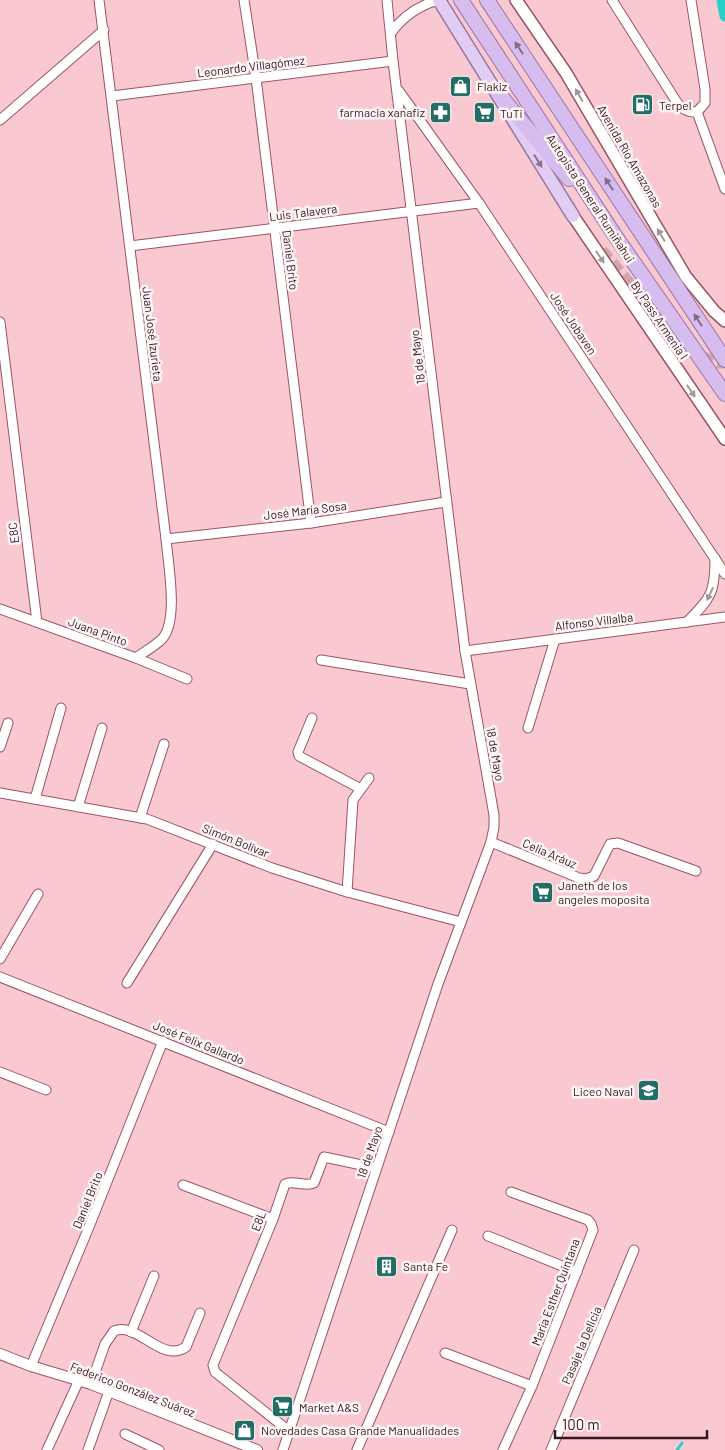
<svg xmlns="http://www.w3.org/2000/svg" width="725" height="1450" font-family="Barlow,sans-serif">
<style>
.lines{fill:none;stroke-linecap:round;stroke-linejoin:round}
.stream{stroke:#24d1c7;stroke-width:3}
.canal{stroke:#24d1c7;stroke-width:11}
.secondary-tunnel{stroke:#d2a5ac;stroke-width:11;stroke-dasharray:11 5.5;stroke-linecap:butt}
.minor-casing{stroke:#9a5563;stroke-width:11}
.tertiary-casing{stroke:#9a5563;stroke-width:12}
.secondary-casing{stroke:#9a5563;stroke-width:14}
.primary-casing{stroke:#9878a3;stroke-width:15}
.trunk-casing{stroke:#9878a3;stroke-width:16}
.minor{stroke:#fff;stroke-width:9}
.tertiary{stroke:#fff;stroke-width:10}
.secondary{stroke:#fff;stroke-width:11}
.primary{stroke:#e1cdf3;stroke-width:12}
.trunk{stroke:#d7bcef;stroke-width:14}
.oneway{fill:#866a86}
.oneway2{fill:#a4979a}
.oneway3{fill:#8b7288}
.labels{text-anchor:middle;dominant-baseline:central;stroke-width:5;stroke-linejoin:round;paint-order:stroke}
.street-label{font-size:12px;fill:#35181e;stroke:#fef5f6}
.poi-label{font-size:12px;fill:#35181e;stroke:#fef5f6;text-anchor:start}
</style>
<rect width="100%" height="100%" fill="#f9c8d0"/>
<g class="lines">
<polyline class="stream" points="677,1450 682,1443"/>
<polyline class="canal" points="722,0 725,16"/>
<polyline class="secondary-tunnel" points="602,250 686,350 719,363 725,363"/>
<defs>
<g id="minor">
<path d="M 99,0 L 166,539 C 168,563 179,621 162,639 C 155,646 144,652 136,658"/>
<polyline points="244,0 256,78 311,523"/>
<path d="M 612,0 L 676,101 C 682,109 686,112 697,112"/>
<polyline points="691,0 705,89 705,103 697,112"/>
<path d="M 391,33 C 403,16 418,6 438,0"/>
<polyline points="399,91 479,203 725,574"/>
<polyline points="112,96 393,61"/>
<polyline points="697,112 725,189"/>
<polyline points="0,120 104,30"/>
<polyline points="130,246 479,203"/>
<polyline points="0,322 37,622"/>
<polyline points="166,539 311,523 446,502"/>
<polyline points="0,609 136,658 187,679"/>
<path d="M 687,622 C 711,598 715,593 715,558"/>
<polyline points="465,651 725,617"/>
<polyline points="321,660 470,684"/>
<polyline points="312,718 298,752 299,756 361,789"/>
<polyline points="528,728 555,639"/>
<polyline points="0,747 8,723"/>
<polyline points="0,793 147,819 272,868 347,892 461,922"/>
<polyline points="35,799 61,708"/>
<polyline points="78,807 102,728"/>
<polyline points="140,818 164,744"/>
<polyline points="491,842 579,878 586,879 594,876 610,844 618,843 696,871"/>
<polyline points="347,892 353,800 369,778"/>
<polyline points="0,959 38,894"/>
<polyline points="0,977 389,1132"/>
<polyline points="127,983 213,844"/>
<polyline points="0,1072 46,1090"/>
<polyline points="183,1185 273,1219"/>
<polyline points="488,1236 577,1272"/>
<polyline points="131,1332 154,1276"/>
<polyline points="445,1353 532,1386"/>
<polyline points="31,1366 89,1227 163,1041"/>
<path d="M 91,1384 L 105,1344 L 114,1331 C 138,1321 161,1364 186,1347 L 200,1313"/>
<path d="M 289,1431 L 215,1372 L 213,1365 L 273,1219 L 285,1184 C 294,1180 305,1187 314,1183 L 324,1157 L 376,1168"/>
<polyline points="125,1434 159,1450"/>
<polyline points="47,1450 79,1380"/>
<polyline points="88,1450 109,1391"/>
<polyline points="283,1450 438,984 491,842 494,827 494,815 465,651 393,61 387,0"/>
<polyline points="357,1450 452,1230"/>
<polyline points="503,1450 532,1386 593,1230 591,1224 588,1220 511,1192"/>
<polyline points="551,1450 634,1250"/>
</g>
<polyline id="tertiary" points="0,1354 31,1366 91,1384 257,1450"/>
<g id="secondary">
<polyline points="516,0 566,73 686,277 714,311 725,321"/>
<polyline points="573,216 725,439"/>
</g>
<polyline id="primary" points="439,0 573,216"/>
<g id="trunk">
<polyline points="461,0 614,234 725,394"/>
<polyline points="487,0 725,360"/>
<polyline points="495,89 569,179"/>
</g>
</defs>
<use href="#minor" class="minor-casing"/>
<use href="#tertiary" class="tertiary-casing"/>
<use href="#secondary" class="secondary-casing"/>
<use href="#primary" class="primary-casing"/>
<use href="#trunk" class="trunk-casing"/>
<use href="#minor" class="minor"/>
<use href="#tertiary" class="tertiary"/>
<use href="#secondary" class="secondary"/>
<use href="#primary" class="primary"/>
<use href="#trunk" class="trunk"/>
</g>
<defs><path id="oneway-solid" d="M-6-.8H1V-3.2L6.5 0L1 3.2V.8H-6Z" transform="scale(1.25)"/></defs>
<g class="oneway">
<use href="#oneway-solid" transform="translate(519 48) rotate(-123)"/>
<use href="#oneway-solid" transform="translate(609 184) rotate(-123)"/>
<use href="#oneway-solid" transform="translate(698 320) rotate(-123)"/>
</g>
<g class="oneway2">
<use href="#oneway-solid" transform="translate(579 95) rotate(-120)"/>
<use href="#oneway-solid" transform="translate(661 235) rotate(-121)"/>
<use href="#oneway-solid" transform="translate(600 257) rotate(56)"/>
<use href="#oneway-solid" transform="translate(691 391) rotate(56)"/>
<use href="#oneway-solid" transform="translate(710 594) rotate(115)"/>
</g>
<use class="oneway3" href="#oneway-solid" transform="translate(538 161) rotate(58)"/>
<defs>
<symbol id="shop-square" viewBox="-11 -11 22 22"><rect x="-9" y="-9" width="18" height="18" rx="4" fill="#236d67" stroke="#fef5f6"/><path d="M-5-2.5h2.3a2.7 3.5 0 0 1 5.4 0H5L5.5 6h-11ZM-1.5-2.5h3a1.5 2.3 0 0 0-3 0Z" fill="#fff"/></symbol>
<symbol id="fuel-square" viewBox="-11 -11 22 22"><rect x="-9" y="-9" width="18" height="18" rx="4" fill="#236d67" stroke="#fef5f6"/><path d="M-5.5-6h7V0h2V4h1.3V-2.5L3-4.5l.8-.8L6-3V5H2.5V1h-1V6h-7ZM-4.2-4.7v3.2H.2V-4.7Z" fill="#fff"/></symbol>
<symbol id="pharmacy-square" viewBox="-11 -11 22 22"><rect x="-9" y="-9" width="18" height="18" rx="4" fill="#236d67" stroke="#fef5f6"/><path d="M-2-6h4v4h4v4h-4v4h-4v-4h-4v-4h4Z" fill="#fff"/></symbol>
<symbol id="supermarket-square" viewBox="-11 -11 22 22"><rect x="-9" y="-9" width="18" height="18" rx="4" fill="#236d67" stroke="#fef5f6"/><path d="M-6-5.5h2.5l.6 2H6L4.5 2H-2.5L-4.4-4H-6ZM-1.5 3.2a1.3 1.3 0 1 0 .1 0ZM3 3.2a1.3 1.3 0 1 0 .1 0Z" fill="#fff"/></symbol>
<symbol id="school-square" viewBox="-11 -11 22 22"><rect x="-9" y="-9" width="18" height="18" rx="4" fill="#236d67" stroke="#fef5f6"/><path d="M0-5L7-2L0 1L-7-2ZM-4 1L0 2.5L4 1V4Q0 6-4 4Z" fill="#fff"/></symbol>
<symbol id="building-square" viewBox="-11 -11 22 22"><rect x="-9" y="-9" width="18" height="18" rx="4" fill="#236d67" stroke="#fef5f6"/><path d="M-4-6H4V6H1V3H-1V6H-4ZM-2.5-4.3h1.7v1.8h-1.7ZM.8-4.3h1.7v1.8H.8ZM-2.5-1h1.7V.8h-1.7ZM.8-1h1.7V.8H.8Z" fill="#fff"/></symbol>
</defs>
<g fill-rule="evenodd">
<use href="#shop-square" x="448" y="74" width="25" height="25"/>
<use href="#fuel-square" x="630" y="92" width="25" height="25"/>
<use href="#pharmacy-square" x="428" y="100" width="25" height="25"/>
<use href="#supermarket-square" x="472" y="100" width="25" height="25"/>
<use href="#supermarket-square" x="530" y="880" width="25" height="25"/>
<use href="#school-square" x="636" y="1078" width="25" height="25"/>
<use href="#building-square" x="374" y="1254" width="25" height="25"/>
<use href="#supermarket-square" x="270" y="1394" width="25" height="25"/>
<use href="#shop-square" x="232" y="1418" width="25" height="25"/>
</g>
<g class="labels">
<g class="street-label">
<text transform="translate(251 66) rotate(-7)">Leonardo Villagómez</text>
<text transform="translate(630 156) rotate(60)">Avenida Río Amazonas</text>
<text transform="translate(591 198) rotate(57)">Autopista General Rumiñahui</text>
<text transform="translate(303 212) rotate(-7)">Luis Talavera</text>
<text transform="translate(291 260) rotate(83)">Daniel Brito</text>
<text transform="translate(660 320) rotate(56)">By Pass Armenia I</text>
<text transform="translate(574 323) rotate(56)">José Jobaven</text>
<text transform="translate(153 334) rotate(83)">Juan José Izurieta</text>
<text transform="translate(417 357) rotate(-97)">18 de Mayo</text>
<text transform="translate(305 510) rotate(-7)">José María Sosa</text>
<text transform="translate(13 533) rotate(-97)">E8C</text>
<text transform="translate(594 621) rotate(-7)">Alfonso Villalba</text>
<text transform="translate(98 631) rotate(20)">Juana Pinto</text>
<text transform="translate(496 754) rotate(80)">18 de Mayo</text>
<text transform="translate(236 840) rotate(22)">Simón Bolívar</text>
<text transform="translate(550 853) rotate(23)">Celia Aráuz</text>
<text transform="translate(199 1042) rotate(22)">José Felix Gallardo</text>
<text transform="translate(369 1152) rotate(-71)">18 de Mayo</text>
<text transform="translate(87 1200) rotate(-68)">Daniel Brito</text>
<text transform="translate(258 1221) rotate(-69)">E8L</text>
<text transform="translate(555 1292) rotate(-69)">Maria Esther Quintana</text>
<text transform="translate(581 1345) rotate(-67)">Pasaje la Delicia</text>
<text transform="translate(133 1389) rotate(21)">Federico González Suárez</text>
</g>
<g class="poi-label">
<text x="477" y="86">Flakiz</text>
<text x="659" y="105">Terpel</text>
<text x="425" y="112" text-anchor="end">farmacia xanafiz</text>
<text x="500" y="113">TuTi</text>
<text x="558" y="885">Janeth de los<tspan x="558" dy="14">angeles moposita</tspan></text>
<text x="633" y="1091" text-anchor="end">Liceo Naval</text>
<text x="403" y="1266">Santa Fe</text>
<text x="299" y="1407">Market A&amp;S</text>
<text x="261" y="1430">Novedades Casa Grande Manualidades</text>
</g>
</g>
<path d="M555 1430v8h152v-8" fill="none" stroke="#35181e" stroke-width="2.5"/>
<text x="562" y="1430" font-size="15" fill="#35181e" stroke="#fef5f6" stroke-width="4" paint-order="stroke">100 m</text>
</svg>
